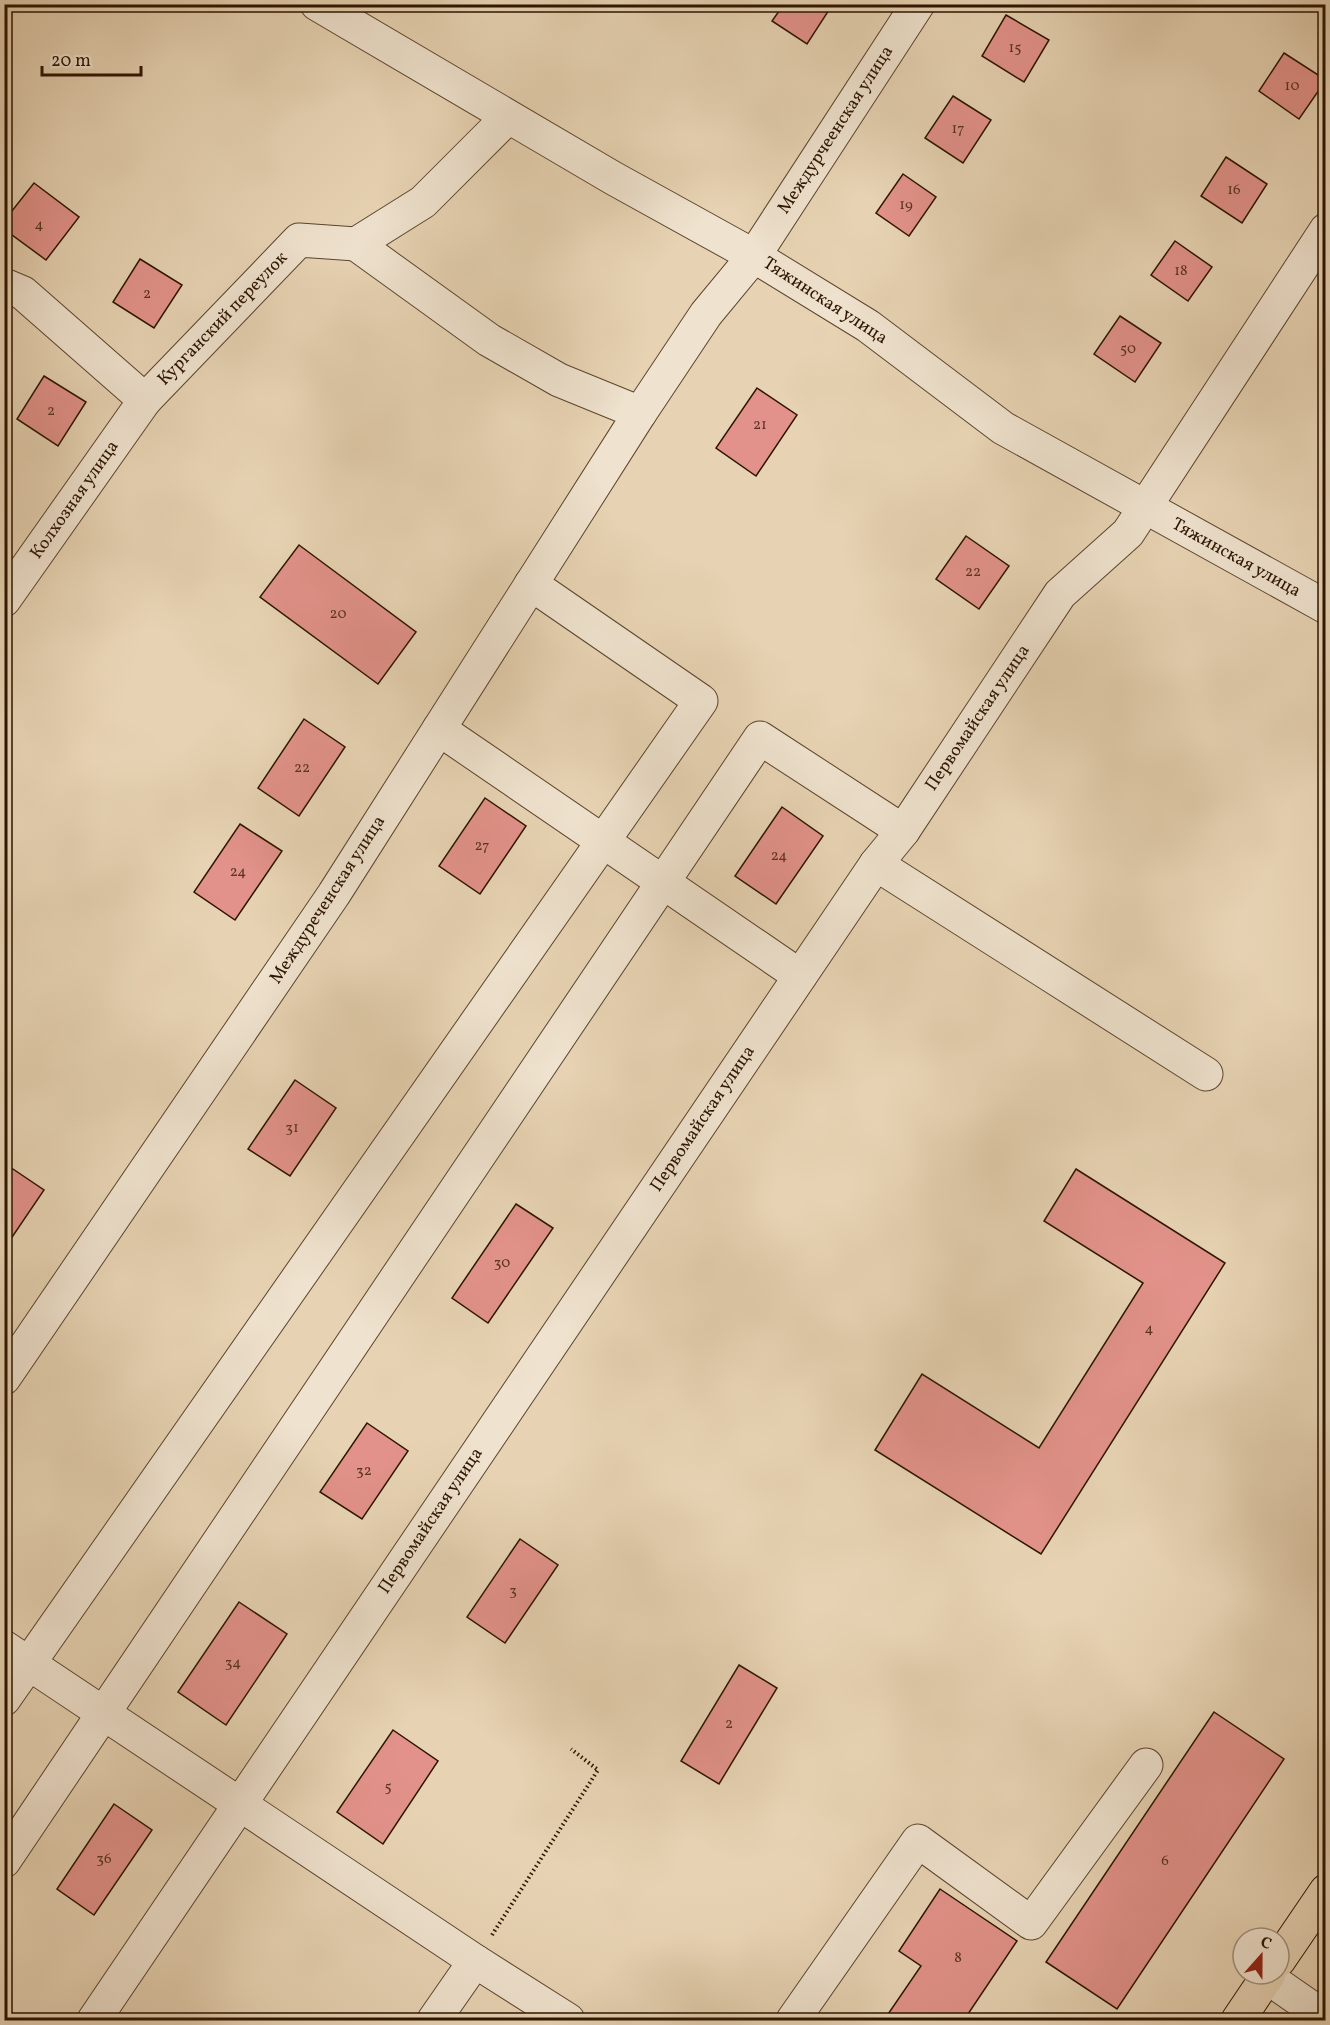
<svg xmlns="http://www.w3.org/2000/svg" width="1330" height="2025" font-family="Vollkorn,serif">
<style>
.building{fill:#e2928a;stroke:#2d1500;stroke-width:1.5}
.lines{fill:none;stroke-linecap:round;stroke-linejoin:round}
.minor-casing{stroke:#5c442d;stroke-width:35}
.major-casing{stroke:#2d1500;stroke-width:35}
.path{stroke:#2d1500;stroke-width:4;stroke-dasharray:1.5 3;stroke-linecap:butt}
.minor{stroke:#efe2ce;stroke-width:33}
.major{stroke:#e7d3b3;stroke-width:33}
.labels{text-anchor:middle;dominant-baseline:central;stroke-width:4.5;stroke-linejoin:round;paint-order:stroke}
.number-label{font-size:15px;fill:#5a3422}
.street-label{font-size:18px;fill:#2d1500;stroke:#efe2ce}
</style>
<rect width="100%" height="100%" fill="#e7d3b3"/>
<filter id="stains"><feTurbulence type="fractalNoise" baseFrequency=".00333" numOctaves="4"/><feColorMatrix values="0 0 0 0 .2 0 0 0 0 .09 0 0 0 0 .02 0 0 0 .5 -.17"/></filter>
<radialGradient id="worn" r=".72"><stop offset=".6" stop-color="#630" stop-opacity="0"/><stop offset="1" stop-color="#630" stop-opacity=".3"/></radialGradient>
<g class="building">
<polygon points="784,4 821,4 829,10 807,44 772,21"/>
<polygon points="1006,15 1049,40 1024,82 982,56"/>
<polygon points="1284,53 1326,80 1299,119 1259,91"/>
<polygon points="953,96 991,120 963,163 925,138"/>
<polygon points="1226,157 1267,184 1242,223 1201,196"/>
<polygon points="903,174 936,197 909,236 876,213"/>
<polygon points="34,183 79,217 46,260 4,229 4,221"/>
<polygon points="1175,241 1212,267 1188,301 1151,275"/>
<polygon points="140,259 182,285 154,328 113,302"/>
<polygon points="1120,316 1161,343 1135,382 1094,354"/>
<polygon points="44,376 86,402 58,446 17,419"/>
<polygon points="757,388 797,415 756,476 716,448"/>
<polygon points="966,536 1009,566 979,609 936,579"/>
<polygon points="299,545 416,632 378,684 260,597"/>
<polygon points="304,719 345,747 299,816 258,788"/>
<polygon points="485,798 526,826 480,894 439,866"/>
<polygon points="782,807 823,836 776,904 735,876"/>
<polygon points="240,824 282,851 235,920 194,892"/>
<polygon points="295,1080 336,1108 290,1176 248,1149"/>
<polygon points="4,1163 44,1190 4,1249"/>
<polygon points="1076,1169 1225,1263 1041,1554 875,1450 922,1374 1039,1448 1143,1283 1044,1221"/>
<polygon points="516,1204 553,1228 488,1323 452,1298"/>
<polygon points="367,1423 408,1451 362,1519 320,1492"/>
<polygon points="520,1539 558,1565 505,1643 467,1617"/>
<polygon points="239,1602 287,1634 226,1725 178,1692"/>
<polygon points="739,1665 777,1688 719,1784 681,1761"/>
<polygon points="1214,1712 1284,1759 1117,2009 1046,1962"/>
<polygon points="393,1730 438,1761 383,1844 337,1812"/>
<polygon points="114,1804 152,1830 94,1915 57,1889"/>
<polygon points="940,1889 1017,1941 964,2020 884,2020 921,1966 899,1951"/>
</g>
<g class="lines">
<defs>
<g id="minor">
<polyline points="317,4 613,178 754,256 868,326 1003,428 1326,607"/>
<polyline points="356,244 489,340 559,380 640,413 706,314 754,256 918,4"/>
<polyline points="4,285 23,293 145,400 299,240 356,244 423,202 508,117"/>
<polyline points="4,600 145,400"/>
<polyline points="439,729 800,976"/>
<polyline points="876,864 1206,1074"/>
<polyline points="4,1378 334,894 640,413"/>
<polyline points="4,1647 475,1961 568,2020"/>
<polyline points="4,1699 701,701 531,584"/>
<polyline points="4,1861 760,738 903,831"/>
<polyline points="1267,1977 1326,2018"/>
<polyline points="94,2020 876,864 903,831 1060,594 1128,533 1326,230"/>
<polyline points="434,2020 475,1961"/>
<polyline points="793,2020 918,1841 1031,1923 1146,1765"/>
</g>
<g id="major">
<polyline points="1279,1960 1326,1891"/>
<polyline points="1238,2020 1269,1974"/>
</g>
</defs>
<use href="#minor" class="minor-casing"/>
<use href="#major" class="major-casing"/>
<polyline class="path" points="492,1935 598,1770 571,1749"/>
<use href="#minor" class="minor"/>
<use href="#major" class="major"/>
</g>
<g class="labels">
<g class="number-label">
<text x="1015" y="48">15</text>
<text x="1292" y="86">10</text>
<text x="958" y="129">17</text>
<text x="1234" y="190">16</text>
<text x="906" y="205">19</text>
<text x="39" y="225">4</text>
<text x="1181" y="271">18</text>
<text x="147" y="294">2</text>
<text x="1128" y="349">50</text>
<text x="51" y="411">2</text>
<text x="760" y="425">21</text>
<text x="973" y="572">22</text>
<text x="338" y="614">20</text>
<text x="302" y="768">22</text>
<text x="482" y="846">27</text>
<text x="779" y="856">24</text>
<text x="238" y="872">24</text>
<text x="292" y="1128">31</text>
<text x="502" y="1263">30</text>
<text x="1149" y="1329">4</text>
<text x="364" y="1471">32</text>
<text x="513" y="1591">3</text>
<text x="233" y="1663">34</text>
<text x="729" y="1724">2</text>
<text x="388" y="1787">5</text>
<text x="104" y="1859">36</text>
<text x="1165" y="1861">6</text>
<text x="958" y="1958">8</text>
</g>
<g class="street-label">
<text transform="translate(836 130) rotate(-57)">Междурчеенская улица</text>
<text transform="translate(825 301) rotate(33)">Тяжинская улица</text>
<text transform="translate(223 319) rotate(-46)">Курганский переулок</text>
<text transform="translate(75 500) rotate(-55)">Колхозная улица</text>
<text transform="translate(1236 558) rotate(29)">Тяжинская улица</text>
<text transform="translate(978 718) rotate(-56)">Первомайская улица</text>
<text transform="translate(328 900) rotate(-57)">Междуреченская улица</text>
<text transform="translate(703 1119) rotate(-56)">Первомайская улица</text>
<text transform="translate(431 1521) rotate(-56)">Первомайская улица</text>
</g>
</g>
<rect width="1330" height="2025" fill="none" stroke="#e7d3b3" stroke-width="24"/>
<rect x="6" y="6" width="1318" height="2013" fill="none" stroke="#2d1500" stroke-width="3"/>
<rect x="12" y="12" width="1306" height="2001" fill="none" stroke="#2d1500" stroke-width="1.5"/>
<g transform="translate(1261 1956) rotate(21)"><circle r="28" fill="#efe2ce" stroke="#a1907c" stroke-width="1.5"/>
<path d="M0-4.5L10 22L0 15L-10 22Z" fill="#8f2418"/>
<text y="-9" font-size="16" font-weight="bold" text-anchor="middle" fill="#2d1500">С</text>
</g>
<path d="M42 66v9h99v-9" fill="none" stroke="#2d1500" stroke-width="3"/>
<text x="51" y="66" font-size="18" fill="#2d1500" stroke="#efe2ce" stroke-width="4.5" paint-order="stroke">20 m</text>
<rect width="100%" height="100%" filter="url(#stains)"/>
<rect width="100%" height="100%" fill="url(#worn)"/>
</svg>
